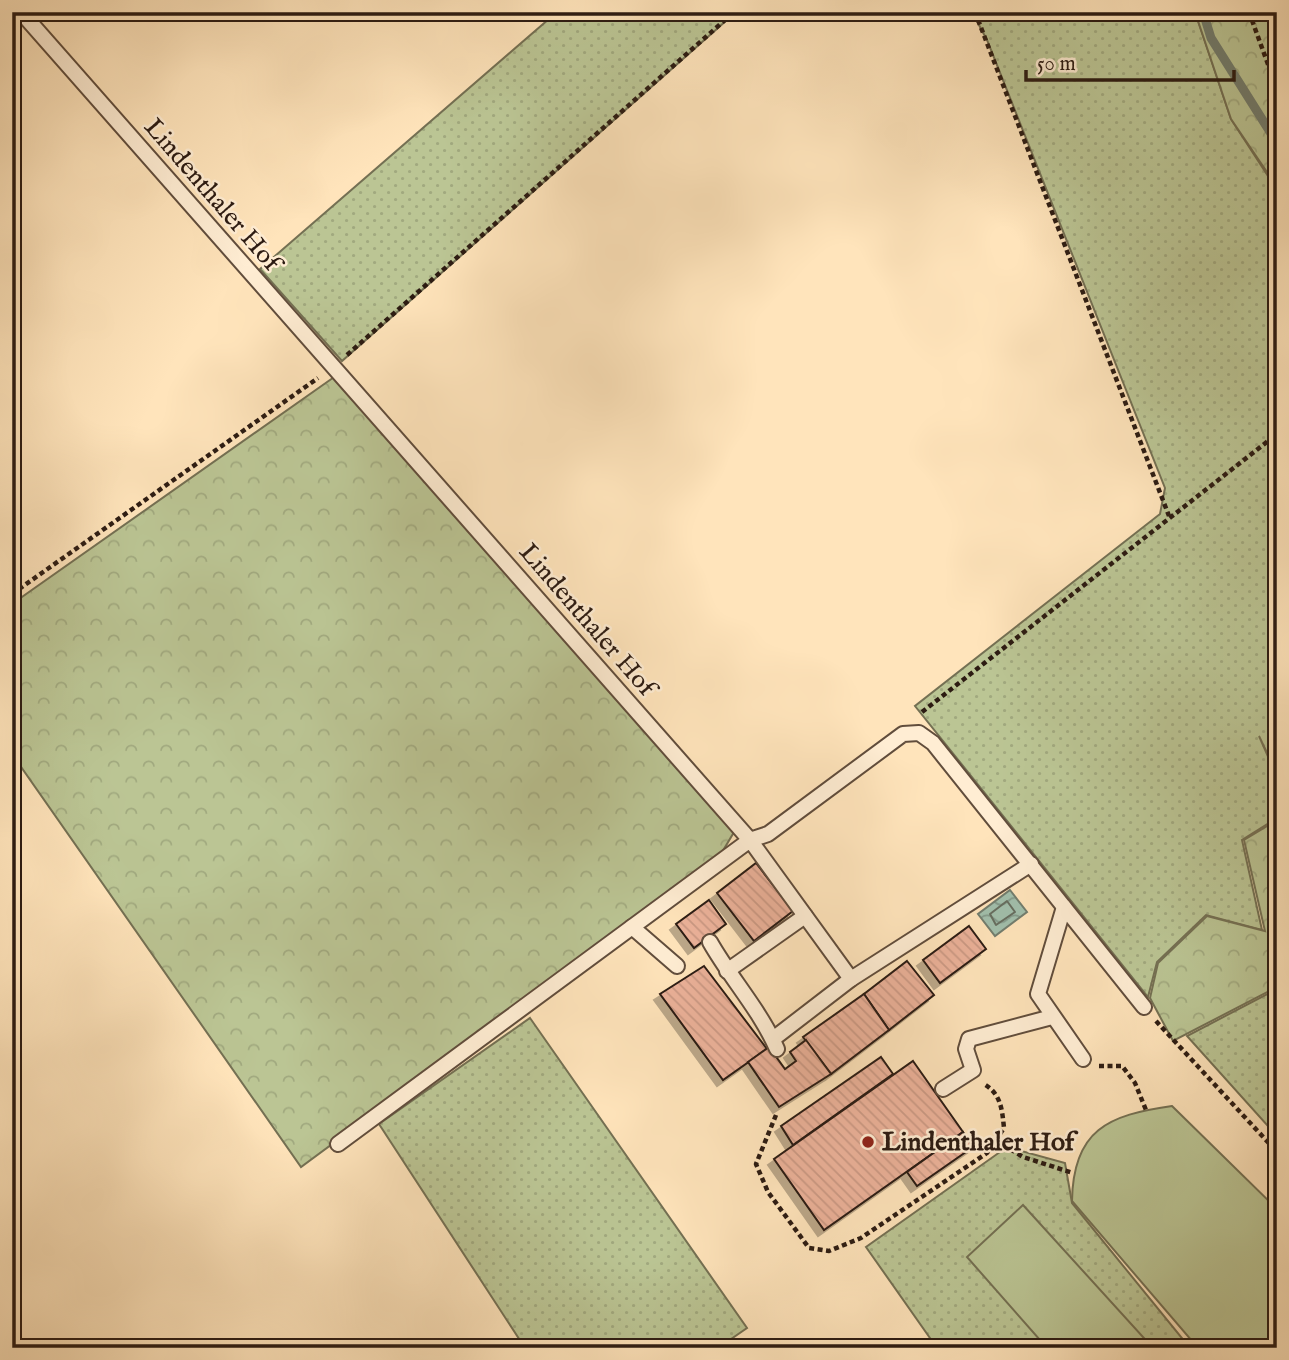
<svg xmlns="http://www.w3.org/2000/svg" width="1289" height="1360" font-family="'IM FELL English',serif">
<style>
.grass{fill:url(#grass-dots);stroke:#747053;stroke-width:2}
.forest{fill:url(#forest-crowns);stroke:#747053;stroke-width:2}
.garden{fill:#bbc594;stroke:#747053;stroke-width:2}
.water{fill:url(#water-waves);stroke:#727d6e;stroke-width:2}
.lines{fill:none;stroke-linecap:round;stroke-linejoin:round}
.shore{stroke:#666d5f;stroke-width:2}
.stream{stroke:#727d6e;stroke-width:9}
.building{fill:url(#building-back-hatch);stroke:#2c1b12;stroke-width:2;filter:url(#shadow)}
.service-casing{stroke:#614d3c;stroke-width:18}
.path{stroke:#2c1b12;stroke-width:4.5;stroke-dasharray:5 3.5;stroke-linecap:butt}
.service{stroke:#ffedd3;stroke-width:14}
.poi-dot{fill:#8f2418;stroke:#ffedd3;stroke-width:2.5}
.labels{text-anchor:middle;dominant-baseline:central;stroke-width:5;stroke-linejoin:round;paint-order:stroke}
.street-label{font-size:26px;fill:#2c1b12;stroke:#ffedd3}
.poi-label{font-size:26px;font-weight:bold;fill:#2c1b12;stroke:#ffedd3;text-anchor:start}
</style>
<defs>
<pattern id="grass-dots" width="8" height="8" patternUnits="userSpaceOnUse" patternTransform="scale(1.75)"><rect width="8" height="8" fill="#bbc594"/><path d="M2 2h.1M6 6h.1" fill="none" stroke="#a1a97f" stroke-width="1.8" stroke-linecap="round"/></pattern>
<pattern id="forest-crowns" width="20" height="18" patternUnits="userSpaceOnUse" patternTransform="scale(1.75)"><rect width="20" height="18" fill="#bbc594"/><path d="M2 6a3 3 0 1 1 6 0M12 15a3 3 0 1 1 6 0" fill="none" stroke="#a1a97f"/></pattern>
<pattern id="water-waves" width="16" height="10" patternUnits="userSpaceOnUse" patternTransform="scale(1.75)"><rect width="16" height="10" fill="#a1bfac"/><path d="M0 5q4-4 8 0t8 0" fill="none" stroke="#839a8b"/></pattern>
<pattern id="building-back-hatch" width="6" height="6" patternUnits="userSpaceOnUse" patternTransform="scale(1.75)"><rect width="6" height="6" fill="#ebb199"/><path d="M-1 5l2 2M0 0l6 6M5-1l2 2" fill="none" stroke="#ca9883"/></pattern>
<filter id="shadow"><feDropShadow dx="-6" dy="6" stdDeviation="0" flood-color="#0004"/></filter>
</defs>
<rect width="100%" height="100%" fill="#ffe4bb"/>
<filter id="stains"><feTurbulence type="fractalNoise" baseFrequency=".00286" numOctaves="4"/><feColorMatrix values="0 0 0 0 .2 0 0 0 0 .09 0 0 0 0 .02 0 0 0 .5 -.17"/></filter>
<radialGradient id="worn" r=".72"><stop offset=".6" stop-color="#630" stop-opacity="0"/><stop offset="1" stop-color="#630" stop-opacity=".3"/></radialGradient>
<g class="grass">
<polygon points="557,12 736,12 342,361 260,269"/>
<polygon points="972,12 1195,12 1231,119 1277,190 1277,774 1259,736 1277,777 1277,818 1242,840 1262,930 1206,915 1157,962 1148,997 915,706 1160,514 1165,488 987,40"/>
<polygon points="1277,989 1277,1135 1276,1135 1187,1036"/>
<polygon points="530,1018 747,1328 718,1348 525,1348 379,1124"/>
<polygon points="1007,1147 1065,1163 1072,1203 1190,1348 937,1348 866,1247"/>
</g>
<g class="forest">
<polygon points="1195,12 1277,12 1277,187 1231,119"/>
<polygon points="337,375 737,827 718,859 301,1167 12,754 12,604"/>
<polygon points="1277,820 1277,987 1173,1041 1150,998 1158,963 1207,916 1265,931 1244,840"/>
</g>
<g class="garden">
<path d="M 1172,1106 L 1277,1209 L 1277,1348 L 1198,1348 L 1072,1201 C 1073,1130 1108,1115 1172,1106 Z"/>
<polygon points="1023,1205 1153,1348 1047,1348 967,1257"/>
</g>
<polygon class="water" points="1010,890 1027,912 995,936 978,914"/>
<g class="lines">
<polygon class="shore" points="1007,901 1015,912 996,925 990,914"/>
<polyline class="stream" points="1203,12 1211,38 1277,143"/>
</g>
<g class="building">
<polygon points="756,863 793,911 754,941 717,893"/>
<polygon points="709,900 726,924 694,948 676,924"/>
<polygon points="969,926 986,949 940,983 923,960"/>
<polygon points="907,961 934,995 889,1030 864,994"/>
<polygon points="704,966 767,1049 723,1080 660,994"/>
<polygon points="864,994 889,1030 831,1074 803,1037"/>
<polygon points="806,1040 831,1074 779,1107 748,1062 769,1047 785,1069 796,1061 790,1052"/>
<polygon points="881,1057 893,1074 793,1145 781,1126"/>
<polygon points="913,1061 963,1132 824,1230 774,1159"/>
<polygon points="963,1132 973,1147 917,1186 907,1172"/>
</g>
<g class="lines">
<defs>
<g id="service">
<polyline points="21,12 750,840 768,834 903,734 919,733 933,743 1144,1007"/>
<polyline points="1064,907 1038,994 1083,1059"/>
<polyline points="632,927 677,966"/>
<path d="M 710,942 C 731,979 760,1010 777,1049"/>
<polyline points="727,971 805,916"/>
<polyline points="773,1039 851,979 1031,864"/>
<polyline points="943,1089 973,1070 966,1049 969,1039 1052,1017"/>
<polyline points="338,1144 750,840 851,979"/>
</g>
</defs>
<use href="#service" class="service-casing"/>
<g class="path">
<polyline points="975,12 1169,516"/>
<polyline points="1249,12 1277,89"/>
<polyline points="347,355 734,12"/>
<polyline points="12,594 318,378"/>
<polyline points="922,712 1277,434"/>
<polyline points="1156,1021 1277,1152"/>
<polyline points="1099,1066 1122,1066 1135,1083 1146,1110"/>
<path d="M 776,1115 L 756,1164 L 768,1192 L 809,1248 L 829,1251 L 861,1238 L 987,1153 L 1004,1128 C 1002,1109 1001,1094 984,1084"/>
<polyline points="996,1140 1023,1157 1073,1173"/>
</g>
<use href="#service" class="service"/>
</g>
<circle class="poi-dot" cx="868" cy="1142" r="7"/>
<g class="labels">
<g class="street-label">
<text transform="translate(212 195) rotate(49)">Lindenthaler Hof</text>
<text transform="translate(587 620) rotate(49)">Lindenthaler Hof</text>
</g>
<g class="poi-label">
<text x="882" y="1142">Lindenthaler Hof</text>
</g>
</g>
<rect width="1289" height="1360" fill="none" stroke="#ffe4bb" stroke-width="42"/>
<rect x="14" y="14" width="1261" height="1332" fill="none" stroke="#2c1b12" stroke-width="3.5"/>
<rect x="21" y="21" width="1247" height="1318" fill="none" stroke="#2c1b12" stroke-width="2"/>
<path d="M1026 70v10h208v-10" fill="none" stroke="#2c1b12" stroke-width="3.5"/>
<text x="1037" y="70" font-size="21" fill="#2c1b12" stroke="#ffedd3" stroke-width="5" paint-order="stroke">50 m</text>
<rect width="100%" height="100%" filter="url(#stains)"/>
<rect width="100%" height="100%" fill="url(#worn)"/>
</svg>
